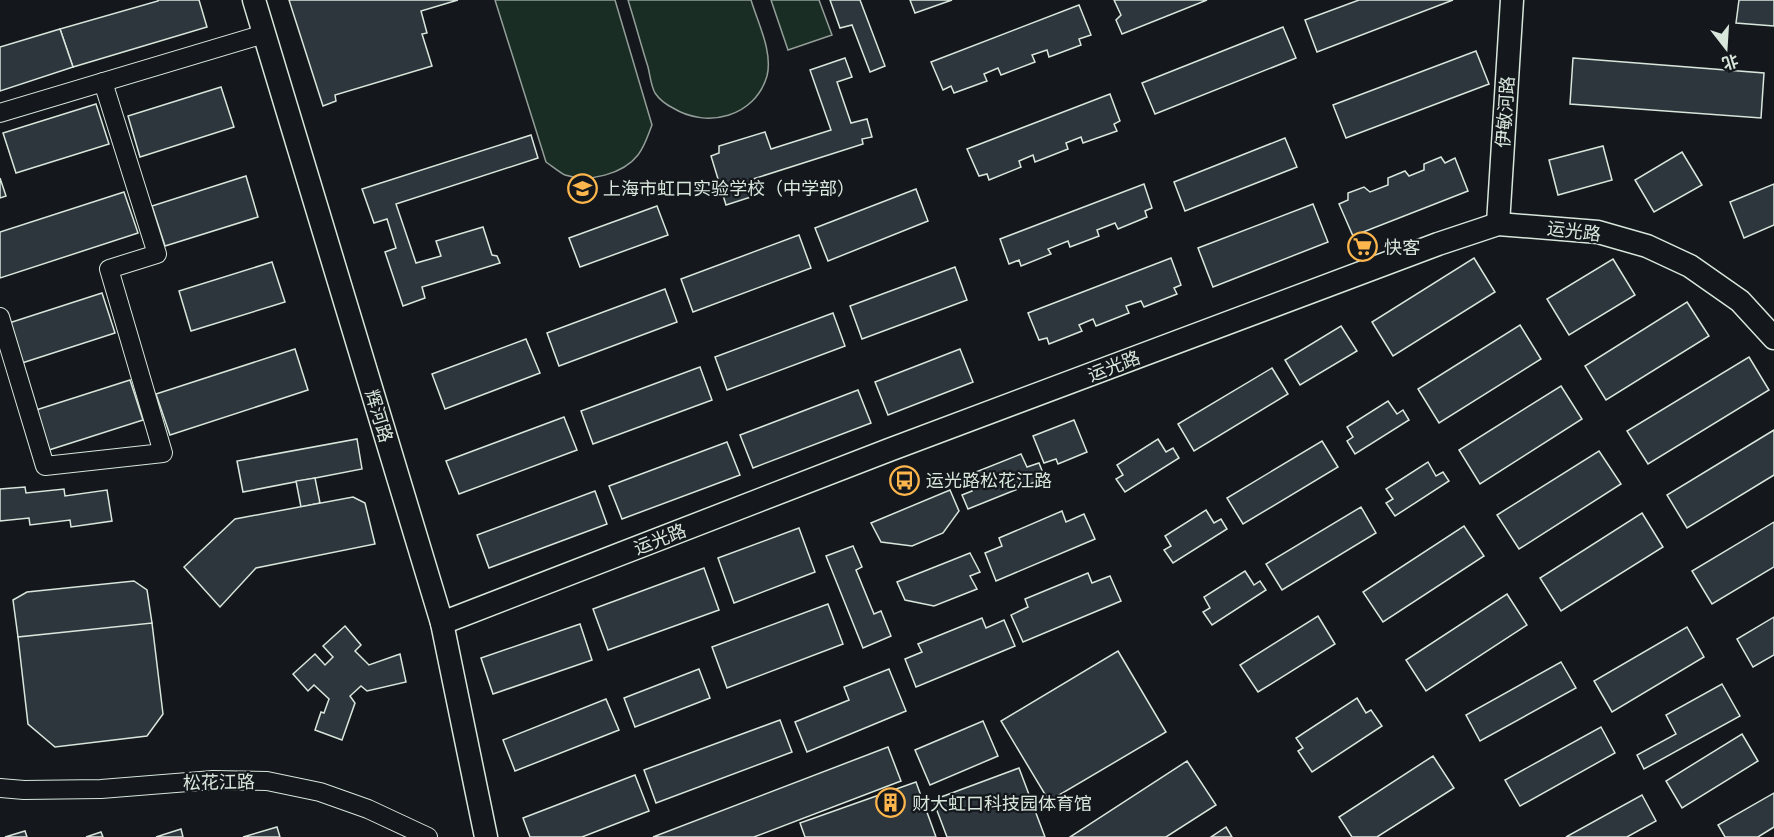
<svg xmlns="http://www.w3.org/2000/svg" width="1774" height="837" font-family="'PT Sans Narrow','Noto Sans SC',sans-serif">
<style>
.green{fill:#1a2d24;stroke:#939e99;stroke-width:1.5}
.building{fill:#2c363c;stroke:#d8e6dc;stroke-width:1.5}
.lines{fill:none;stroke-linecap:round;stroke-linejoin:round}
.minor-casing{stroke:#d8e6dc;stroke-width:20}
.tertiary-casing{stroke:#d8e6dc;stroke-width:25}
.minor{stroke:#14181c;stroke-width:18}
.tertiary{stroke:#14181c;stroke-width:22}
.labels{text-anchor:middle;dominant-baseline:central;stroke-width:4.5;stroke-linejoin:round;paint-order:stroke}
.street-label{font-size:18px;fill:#d8e6dc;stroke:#14181c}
.poi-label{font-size:18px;fill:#d8e6dc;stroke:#14181c;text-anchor:start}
</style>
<rect width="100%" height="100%" fill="#14181c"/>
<g class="green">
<path d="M 495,0 L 615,0 L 652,125 C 648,135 645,146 638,155 C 623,174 589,183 565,175 C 559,172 552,166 546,162 Z"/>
<path d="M 628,0 L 751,0 C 758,23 773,52 767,76 C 755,117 707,129 673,108 C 667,105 659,99 655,93 C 651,86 650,75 648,67 C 641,45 635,22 628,0 Z"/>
<polygon points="771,0 819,0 832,35 788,50"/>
</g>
<g class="building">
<polygon points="158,0 199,0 207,27 73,67 60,29 158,1"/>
<polygon points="289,0 458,0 421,11 427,33 422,34 432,66 335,95 336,101 323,106"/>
<polygon points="830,0 860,0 885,66 870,72 852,25 840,28"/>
<polygon points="910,0 952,0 915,13"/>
<polygon points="1114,0 1207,0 1122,34 1116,20 1121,15"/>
<polygon points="1359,0 1453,0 1317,52 1305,20"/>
<polygon points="1739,0 1774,0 1774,26 1736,23"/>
<polygon points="1079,5 1091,35 1079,39 1081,45 1049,57 1047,50 1032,55 1035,62 1001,75 998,68 984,74 987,81 954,93 951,86 943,90 931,62"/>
<polygon points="1283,27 1296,58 1155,114 1142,83"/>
<polygon points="60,29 73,67 0,91 0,47"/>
<polygon points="1476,51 1489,84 1346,138 1333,105"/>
<polygon points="845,58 852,77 837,82 851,123 867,119 872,137 862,139 863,144 753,179 757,195 726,205 711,156 719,153 719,146 765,132 771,149 831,130 810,70"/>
<polygon points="1573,58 1764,73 1761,118 1570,104"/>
<polygon points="221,87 234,127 140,157 128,116"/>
<polygon points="1110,94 1120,121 1114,124 1117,131 1083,143 1081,137 1066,143 1068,149 1035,162 1033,155 1019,161 1021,167 989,180 987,174 979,176 967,149"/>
<polygon points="96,104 109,144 16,173 3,133"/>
<polygon points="531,135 538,158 396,204 416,263 441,256 436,241 483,227 492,255 497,256 500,263 422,287 425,298 403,306 385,252 396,248 387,219 374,223 362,189"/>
<polygon points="1285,138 1297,167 1185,211 1174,182"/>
<polygon points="1603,146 1612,180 1558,195 1549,160"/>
<polygon points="1682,152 1702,185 1654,212 1635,180"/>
<polygon points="1441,157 1445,163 1455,158 1468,191 1353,236 1339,204 1348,200 1348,193 1364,187 1370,192 1388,185 1388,178 1405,171 1409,176 1424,170 1424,164"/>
<polygon points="246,176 258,217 165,246 152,206"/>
<polygon points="0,178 6,196 0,198"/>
<polygon points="1144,184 1152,208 1145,211 1147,217 1118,229 1115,223 1097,230 1099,236 1070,247 1068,241 1048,249 1051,254 1021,266 1019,260 1009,264 1000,239"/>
<polygon points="1774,184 1774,225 1744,238 1730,202"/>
<polygon points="916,189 928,221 828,261 815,228"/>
<polygon points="124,192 138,233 0,278 0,232"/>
<polygon points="1313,204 1328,242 1213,287 1198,248"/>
<polygon points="657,206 668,235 580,267 569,238"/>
<polygon points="799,235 811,268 693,312 681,279"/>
<polygon points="1171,258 1181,285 1174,288 1177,294 1144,307 1141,301 1126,306 1129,313 1096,326 1093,319 1079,325 1082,331 1049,344 1047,338 1039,340 1028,313"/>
<polygon points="1474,258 1495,292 1393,356 1372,322"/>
<polygon points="1613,259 1635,295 1569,335 1547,299"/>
<polygon points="272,262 285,302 191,331 179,291"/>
<polygon points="955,267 967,300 862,339 850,306"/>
<polygon points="665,289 677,322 559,366 547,333"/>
<polygon points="102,293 115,333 22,363 9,323"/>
<polygon points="1687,302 1709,336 1606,400 1585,366"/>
<polygon points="833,313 845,346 727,390 715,357"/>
<polygon points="1520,325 1541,359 1439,423 1418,389"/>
<polygon points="1341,326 1357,351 1300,385 1285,360"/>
<polygon points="526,339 540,373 445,409 432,374"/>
<polygon points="295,349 308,390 170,435 156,394"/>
<polygon points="960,349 973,382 888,415 875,382"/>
<polygon points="1749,357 1769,390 1648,464 1627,431"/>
<polygon points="700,367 712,400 593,444 581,411"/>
<polygon points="1272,368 1288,394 1194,451 1178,424"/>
<polygon points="130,380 143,420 49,450 36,410"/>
<polygon points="1561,386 1582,419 1480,484 1459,450"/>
<polygon points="858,390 871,423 753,468 740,435"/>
<polygon points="1388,401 1397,414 1403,410 1409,420 1355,454 1347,441 1353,437 1347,427"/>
<polygon points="564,417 577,450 459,494 446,461"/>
<polygon points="1074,420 1087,452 1058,464 1056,459 1044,463 1033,436"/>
<polygon points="1774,430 1774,475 1687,528 1667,495"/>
<polygon points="357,439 362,469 243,492 237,461"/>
<polygon points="1158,439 1166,452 1173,448 1179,458 1125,492 1116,479 1123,475 1117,465"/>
<polygon points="1322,441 1338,467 1243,524 1227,498"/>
<polygon points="727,442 740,475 622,519 609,486"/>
<polygon points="1599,451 1621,484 1519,549 1497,515"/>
<polygon points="1021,454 1027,467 1039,463 1045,478 968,509 962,495 972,491 966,476"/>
<polygon points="1428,462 1436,476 1443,472 1449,481 1395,516 1386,503 1393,499 1386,489"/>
<polygon points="315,478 320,503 301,507 296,481"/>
<polygon points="25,487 26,493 64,489 65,496 107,490 112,521 71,527 70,520 30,525 29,518 0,521 0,489"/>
<polygon points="950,490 959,511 943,533 912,546 881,542 871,523"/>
<polygon points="595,491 607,524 489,568 477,535"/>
<polygon points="353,497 365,503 375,544 256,568 220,607 184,567 235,519"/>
<polygon points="1361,507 1376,533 1282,590 1266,564"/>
<polygon points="1206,510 1214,523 1221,519 1227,529 1173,563 1164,550 1171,546 1165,536"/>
<polygon points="1062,511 1066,522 1084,514 1095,539 996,581 985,553 1002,546 999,538"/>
<polygon points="1642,513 1663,547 1561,611 1540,578"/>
<polygon points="1774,522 1774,567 1712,604 1692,571"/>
<polygon points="1464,526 1484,556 1383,622 1363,592"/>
<polygon points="799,528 815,572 734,603 718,558"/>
<polygon points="853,546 862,567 856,570 874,614 881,611 891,636 863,648 826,556"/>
<polygon points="970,553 980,572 970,576 977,589 934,606 905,600 897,582"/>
<polygon points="704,568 719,610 608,650 593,609"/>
<polygon points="1245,571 1254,585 1260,581 1266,590 1212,625 1203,612 1210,608 1204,597"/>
<polygon points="1088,573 1092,583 1110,576 1121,601 1023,642 1011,615 1028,607 1025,599"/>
<polygon points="134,581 147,590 152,623 137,638 33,648 18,637 13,600 27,592"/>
<polygon points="1507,594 1527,625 1426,691 1406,660"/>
<polygon points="828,604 843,644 727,688 712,647"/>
<polygon points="1318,616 1335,644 1258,692 1240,665"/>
<polygon points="1774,617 1774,655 1753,667 1737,639"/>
<polygon points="982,618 986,628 1004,620 1015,646 916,687 905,659 922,652 918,644"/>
<polygon points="152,623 163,714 147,736 55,747 28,724 18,637"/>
<polygon points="580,624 592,660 493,694 481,658"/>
<polygon points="345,626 361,645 355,651 369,665 400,654 406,682 367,691 361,686 350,696 355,703 342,740 315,730 321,712 324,713 329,699 314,685 308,691 293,674 315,654 325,665 333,657 323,646"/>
<polygon points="1687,627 1704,657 1612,712 1594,681"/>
<polygon points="1118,651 1166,732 1049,801 1001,721"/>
<polygon points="1561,662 1576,688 1480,741 1466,715"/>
<polygon points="699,669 710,698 635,727 624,698"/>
<polygon points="889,669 906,711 807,752 795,722 849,700 844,687"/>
<polygon points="1722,684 1740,716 1644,769 1637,755 1676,734 1666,715"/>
<polygon points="1357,698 1366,713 1371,710 1382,726 1312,772 1298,751 1303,748 1296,738"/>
<polygon points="606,699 619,730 515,771 503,740"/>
<polygon points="780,720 792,752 656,803 644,770"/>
<polygon points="983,721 998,756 930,785 915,750"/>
<polygon points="1601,727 1615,753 1520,806 1505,780"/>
<polygon points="1742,734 1758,761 1682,808 1666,781"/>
<polygon points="888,747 901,781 754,837 653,837"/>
<polygon points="1433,756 1454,788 1377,837 1352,837 1339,817"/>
<polygon points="1187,761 1216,805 1166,837 1070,837"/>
<polygon points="1019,768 1045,837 947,837 933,800"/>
<polygon points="635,775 649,811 582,837 530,837 523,818"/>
<polygon points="916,782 936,837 805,837 800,823"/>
<polygon points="1774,793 1774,827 1758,837 1725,837 1718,825"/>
<polygon points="1642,795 1656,821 1627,837 1566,837"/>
<polygon points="277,827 280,837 243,837"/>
<polygon points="1226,827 1232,837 1211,837"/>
<polygon points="181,829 183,837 156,837"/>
<polygon points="25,831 27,837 5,837"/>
<polygon points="101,832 103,837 86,837"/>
</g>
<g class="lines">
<defs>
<g id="minor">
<polyline points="0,113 264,34"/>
<polyline points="0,317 45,466 163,453 109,269 157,254 103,82"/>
<polyline points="0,788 24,790 101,789 213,780 267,781 320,792 368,809 428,837"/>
</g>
<g id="tertiary">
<polyline points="254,0 442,623 486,837"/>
<polyline points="1498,224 1512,0"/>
<polyline points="442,623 889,450 1438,244 1498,224 1598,232 1647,246 1690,266 1740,301 1774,338"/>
</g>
</defs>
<use href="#minor" class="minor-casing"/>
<use href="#tertiary" class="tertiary-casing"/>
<use href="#minor" class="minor"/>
<use href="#tertiary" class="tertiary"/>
</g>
<defs>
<symbol id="school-ring" viewBox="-11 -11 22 22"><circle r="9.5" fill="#14181c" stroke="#ffb74d" stroke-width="1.5"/><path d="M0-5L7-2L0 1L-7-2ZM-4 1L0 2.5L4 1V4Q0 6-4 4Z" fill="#ffb74d"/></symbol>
<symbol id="supermarket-ring" viewBox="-11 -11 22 22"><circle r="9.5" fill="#14181c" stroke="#ffb74d" stroke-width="1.5"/><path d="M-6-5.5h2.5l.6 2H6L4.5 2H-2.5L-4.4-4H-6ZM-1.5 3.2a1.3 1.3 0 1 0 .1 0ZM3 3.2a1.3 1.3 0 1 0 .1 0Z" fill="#ffb74d"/></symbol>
<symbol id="bus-ring" viewBox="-11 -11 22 22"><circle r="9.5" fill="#14181c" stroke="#ffb74d" stroke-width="1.5"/><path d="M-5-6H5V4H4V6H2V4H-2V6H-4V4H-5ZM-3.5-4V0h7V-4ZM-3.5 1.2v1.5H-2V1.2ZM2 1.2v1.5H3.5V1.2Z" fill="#ffb74d"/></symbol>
<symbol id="building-ring" viewBox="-11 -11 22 22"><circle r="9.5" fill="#14181c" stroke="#ffb74d" stroke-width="1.5"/><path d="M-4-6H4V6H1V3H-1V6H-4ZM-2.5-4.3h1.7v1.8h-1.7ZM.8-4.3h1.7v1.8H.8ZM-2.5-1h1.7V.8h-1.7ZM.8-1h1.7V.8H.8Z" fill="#ffb74d"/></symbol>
</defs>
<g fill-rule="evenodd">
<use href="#school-ring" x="566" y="172" width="33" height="33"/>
<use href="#supermarket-ring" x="1346" y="230" width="33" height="33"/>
<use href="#bus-ring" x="888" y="464" width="33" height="33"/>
<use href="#building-ring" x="874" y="786" width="33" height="33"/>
</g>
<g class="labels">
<g class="street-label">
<text transform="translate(1505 112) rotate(-86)">伊敏河路</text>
<text transform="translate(1574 231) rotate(7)">运光路</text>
<text transform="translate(1114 366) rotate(-21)">运光路</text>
<text transform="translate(379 416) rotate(73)">辉河路</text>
<text transform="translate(660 539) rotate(-21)">运光路</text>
<text transform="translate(219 782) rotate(-1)">松花江路</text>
</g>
<g class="poi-label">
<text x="603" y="188">上海市虹口实验学校（中学部）</text>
<text x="1384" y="247">快客</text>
<text x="926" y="480">运光路松花江路</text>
<text x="912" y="803">财大虹口科技园体育馆</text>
</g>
</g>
<g transform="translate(1726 48) rotate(163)" stroke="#14181c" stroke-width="4.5" paint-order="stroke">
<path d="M0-4.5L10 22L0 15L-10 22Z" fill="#d8e6dc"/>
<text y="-9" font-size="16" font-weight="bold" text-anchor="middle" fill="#d8e6dc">北</text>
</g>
</svg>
